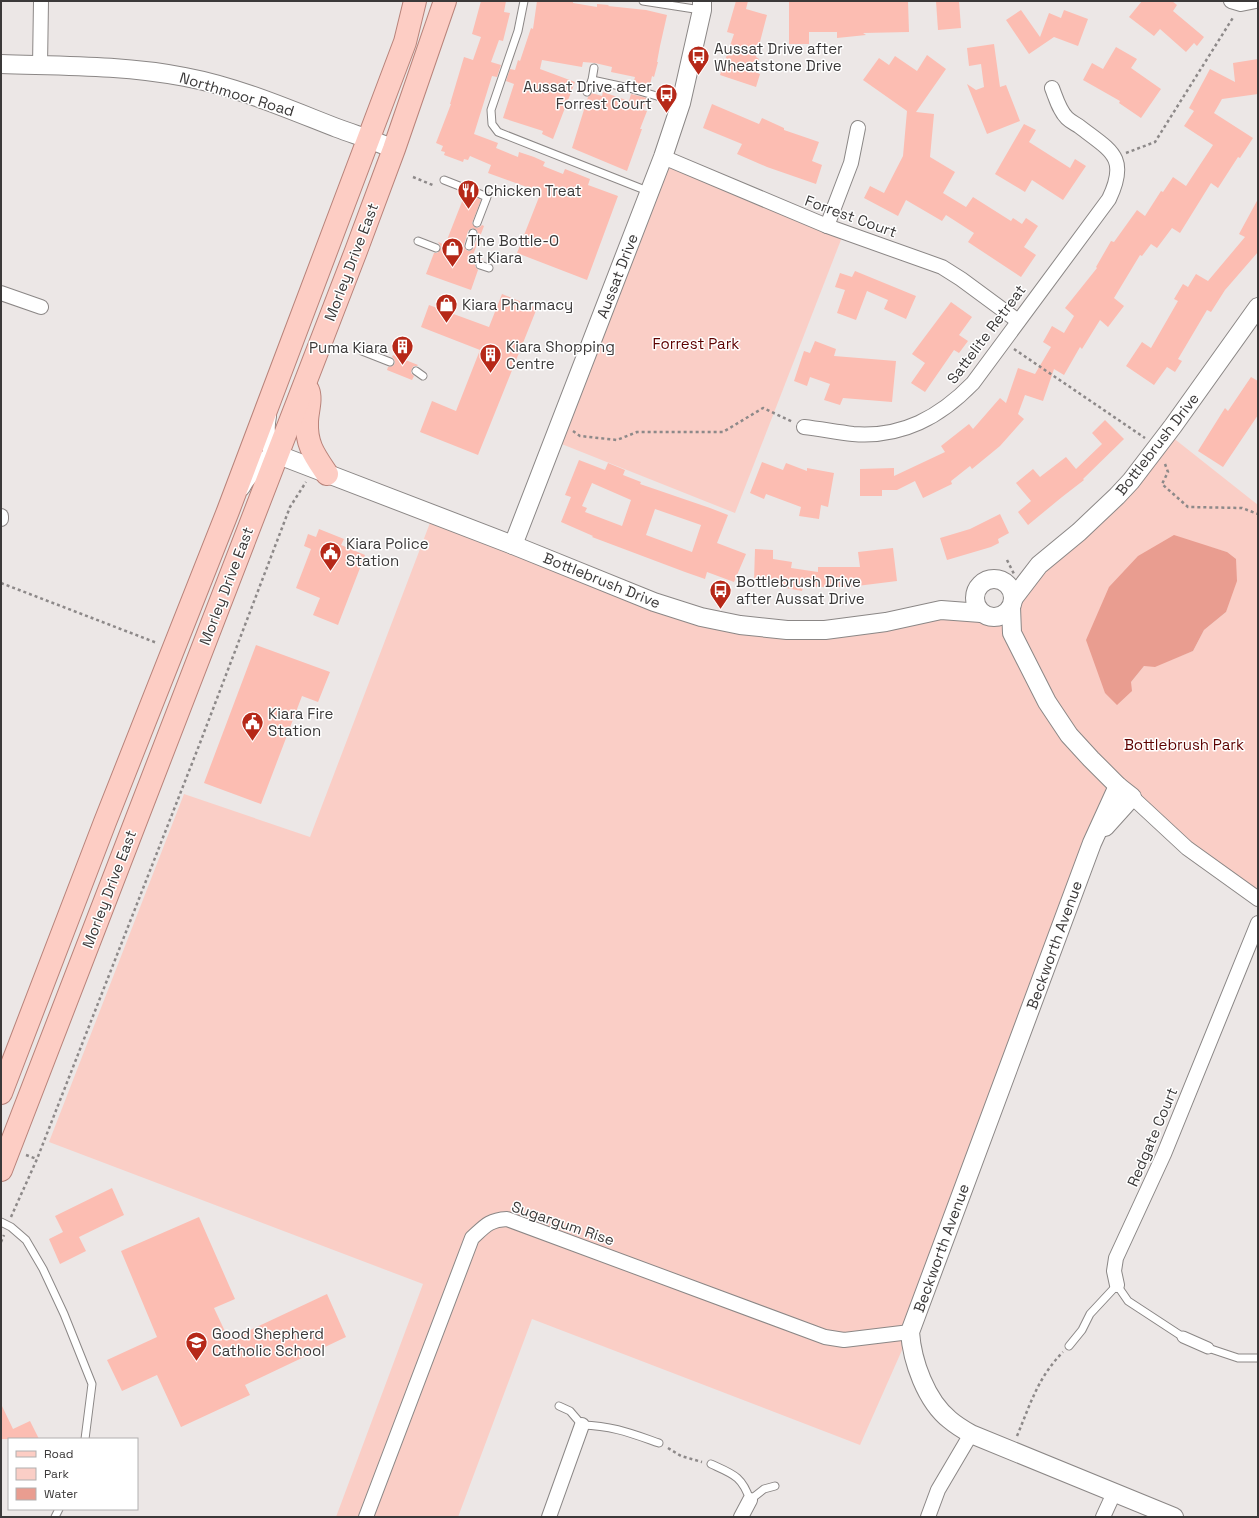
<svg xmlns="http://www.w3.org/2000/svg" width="1259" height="1518" font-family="'Space Grotesk',sans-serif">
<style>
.green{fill:#facec6;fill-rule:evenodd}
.water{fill:#e99d90}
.building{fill:#fcbdb2;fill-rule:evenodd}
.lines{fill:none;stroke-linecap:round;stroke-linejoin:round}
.service-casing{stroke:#8b8786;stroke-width:9}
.pedestrian-casing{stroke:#8b8786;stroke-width:13}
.minor-casing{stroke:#8b8786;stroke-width:16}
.tertiary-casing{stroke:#8b8786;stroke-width:20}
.primary-casing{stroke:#b8837a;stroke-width:24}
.path{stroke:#8d8989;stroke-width:2.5;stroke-dasharray:3 3;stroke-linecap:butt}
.service{stroke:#fff;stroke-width:7}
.pedestrian{stroke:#fff;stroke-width:11}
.minor{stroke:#fff;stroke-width:14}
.tertiary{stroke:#fff;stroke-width:18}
.primary{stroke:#fdcdc4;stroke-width:22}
.labels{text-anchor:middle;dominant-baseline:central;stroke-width:3;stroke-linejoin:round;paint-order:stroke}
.poi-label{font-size:15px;fill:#3b3939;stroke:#fff;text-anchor:start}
.street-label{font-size:15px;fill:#3b3939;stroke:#fff}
.park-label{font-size:15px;fill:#5d0200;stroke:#fff}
</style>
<rect width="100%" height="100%" fill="#ece7e6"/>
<g class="green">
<polygon points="663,157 844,232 735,513 554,441"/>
<path d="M 1167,433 L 1258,505 L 1258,899 L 1119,786 L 910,1332 L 860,1445 L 532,1319 L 458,1517 L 336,1517 L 423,1284 L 49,1142 L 184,794 L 310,837 L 433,515 L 654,602 L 787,630 L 941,610 L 993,618 L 1012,633 L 1011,599 ZM 1207,546 L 1227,552 L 1226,612 L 1204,630 L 1193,651 L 1155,666 L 1144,666 L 1131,682 Z"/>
</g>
<polygon class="water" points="1174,535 1227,552 1236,559 1237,581 1226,612 1204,630 1193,651 1155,667 1144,666 1131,682 1132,691 1117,705 1105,693 1086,640 1109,587 1138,556"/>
<g class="building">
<polygon points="481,1 506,1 504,12 510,13 503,41 499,40 491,62 501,65 497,77 492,76 474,134 498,143 496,148 518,157 519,152 534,157 545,162 543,166 563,174 565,169 590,179 588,185 618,196 587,280 517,253 541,192 488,173 491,165 470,156 468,160 464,159 463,162 444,155 445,152 441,151 443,146 436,143 451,104 450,104 464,57 473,60 481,37 472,34"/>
<polygon points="537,1 573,1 573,3 597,7 597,4 609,5 608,6 646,10 667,15 660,46 657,62 658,62 654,77 652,76 649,89 633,84 635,77 611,72 612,67 595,63 583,62 582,67 542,60 540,69 575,82 553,139 542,134 543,131 503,118 514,84 506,81 510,69 515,70 518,60 520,61 531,28 533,29"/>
<polygon points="736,1 748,1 746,9 767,15 756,57 759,59 755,72 760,74 756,87 720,75 734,34 727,32"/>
<polygon points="789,1 908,1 909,32 863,33 866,35 837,38 837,32 809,32 809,44 789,44"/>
<polygon points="936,1 959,1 961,28 938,30"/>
<polygon points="1142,1 1172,1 1177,5 1173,11 1204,37 1197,46 1194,43 1186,52 1160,29 1154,36 1129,17"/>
<polygon points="1021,10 1040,37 1049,13 1061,18 1064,10 1088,19 1078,46 1054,37 1029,54 1006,20"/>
<polygon points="994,44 1000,87 1006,85 1020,121 987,134 967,84 976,90 984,87 981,64 969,66 967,48"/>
<polygon points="1116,47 1137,59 1131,68 1161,89 1141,118 1119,103 1120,101 1083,80 1092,63 1103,69"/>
<polygon points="927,55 946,69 916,112 934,114 930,157 955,172 943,193 966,207 973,197 1011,221 1013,218 1022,224 1026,218 1038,226 1024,247 1036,255 1021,277 968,242 974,233 946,215 942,221 906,200 898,216 864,198 870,186 884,193 903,156 907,111 863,80 879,58 889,65 895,56 917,71"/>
<polygon points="1258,59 1258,94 1222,99 1214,113 1253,138 1240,158 1238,157 1218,188 1211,183 1180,233 1172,228 1157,248 1151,244 1142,256 1140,255 1114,298 1124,306 1108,327 1100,320 1082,349 1080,347 1064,375 1054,369 1043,401 1025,395 1018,414 1024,419 1000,446 972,469 970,466 951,481 952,484 923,498 915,481 897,490 882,490 882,496 860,496 860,469 894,468 894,476 945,452 941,446 969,424 973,429 1000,398 1006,403 1018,368 1035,374 1051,347 1043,342 1052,326 1064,333 1074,316 1065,308 1097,268 1096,267 1111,241 1114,242 1137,210 1145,216 1161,191 1163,192 1173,177 1186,186 1213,145 1184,126 1194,111 1189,108 1210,69 1235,82 1233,63"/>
<polygon points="603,92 629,101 631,94 647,98 643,110 647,111 640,129 642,129 627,171 572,148 588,97 592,93 602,96"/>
<polygon points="712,104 759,124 762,118 784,128 784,130 819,142 812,161 822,165 816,184 767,167 737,154 742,144 703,128"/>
<polygon points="1024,124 1036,130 1029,142 1070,168 1075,159 1086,166 1063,200 1032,180 1025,192 995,174"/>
<path d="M 465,194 L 469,194 L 481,200 L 472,223 L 476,228 L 480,227 L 482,225 L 484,226 L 473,255 L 483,259 L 475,263 L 475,266 L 478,270 L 471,290 L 426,274 L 434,253 L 437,253 L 440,250 L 441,247 L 438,242 L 445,245 ZM 472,228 L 477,230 L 478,234 L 474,248 L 470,251 L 468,251 L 465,249 L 464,245 L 468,231 Z"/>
<polygon points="1258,199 1258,252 1225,290 1211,312 1207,310 1178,359 1182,361 1175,372 1167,367 1154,385 1126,366 1142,342 1151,348 1178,301 1174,299 1183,284 1188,287 1196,274 1208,281 1245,237 1239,234"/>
<polygon points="855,271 916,296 906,319 884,309 888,300 867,291 856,320 837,313 845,290 835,287 840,273 852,277"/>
<polygon points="502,294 537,308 478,455 420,432 432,401 456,411 480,350 421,327 429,305 489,327"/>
<polygon points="951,302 972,317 959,335 968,341 959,353 954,350 925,392 911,383 925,363 912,354"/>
<polygon points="815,341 836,349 834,356 896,361 892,402 843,398 840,405 824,400 830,384 810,377 807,386 794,381 804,351 810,353"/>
<polygon points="393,355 418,365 417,366 414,366 412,368 411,373 414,376 412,380 387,370 388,367 393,366 395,363 394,359 392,357"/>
<polygon points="1251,377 1258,381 1258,415 1223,467 1198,451 1225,408 1228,411"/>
<polygon points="1105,420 1124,439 1083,479 1084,480 1062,497 1028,525 1018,512 1031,501 1016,483 1033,469 1040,477 1066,457 1076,469 1102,444 1092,433"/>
<path d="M 579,460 L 605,470 L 608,463 L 625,470 L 623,475 L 641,482 L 640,484 L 710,508 L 728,515 L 717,543 L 746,554 L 734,582 L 707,572 L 705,579 L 685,572 L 592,537 L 593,536 L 561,522 L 571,497 L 565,495 ZM 592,483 L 631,500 L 622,526 L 585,512 L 587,508 L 582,506 ZM 655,509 L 701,525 L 692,552 L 646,535 Z"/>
<polygon points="762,462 783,470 786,463 807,471 807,468 834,473 828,507 821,505 819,519 799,516 801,507 766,494 764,499 750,493"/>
<polygon points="1000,514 1009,533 998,539 999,543 991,547 947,560 940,538 970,529"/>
<polygon points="319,529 344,539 341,545 365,555 338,625 313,615 320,598 296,588 311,549 304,546 308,534 316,537"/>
<polygon points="893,548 897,581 849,587 803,587 802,591 775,586 775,582 754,581 755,549 773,550 773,559 792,562 791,568 818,572 818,567 860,567 858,552"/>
<polygon points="256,645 330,672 318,702 302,696 261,804 204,783"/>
<polygon points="112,1188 124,1215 79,1237 86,1251 60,1264 49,1239 63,1232 55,1216"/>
<polygon points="199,1217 235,1299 214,1308 229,1340 327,1294 346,1337 245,1385 250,1395 181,1427 157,1375 122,1391 107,1360 157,1337 121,1251"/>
<polygon points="1,1404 13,1429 30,1421 39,1439 1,1439"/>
</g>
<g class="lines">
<defs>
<g id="service">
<polyline points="524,1 518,31 491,110 492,124 498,132 650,192"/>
<polyline points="643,1 701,10"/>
<polyline points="592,80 629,88 681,103"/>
<polyline points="587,92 592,80 594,68"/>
<polyline points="444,180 467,189"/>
<polyline points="473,191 487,197 477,223"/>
<polyline points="418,241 436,248"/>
<polyline points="469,246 473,233"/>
<polyline points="480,265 489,268"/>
<polyline points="362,351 390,362"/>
<polyline points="416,371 423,376"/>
<polyline points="1,1222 11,1227 26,1240 43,1269 64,1314 92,1384 85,1439"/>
<polyline points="1069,1346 1082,1330 1090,1314 1117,1285 1128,1301 1183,1337"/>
<polyline points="1208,1348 1238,1358 1258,1358"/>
<path d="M 559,1406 L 570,1411 L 582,1425 C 613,1426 630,1433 659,1443"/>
<path d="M 711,1464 C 733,1474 742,1476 750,1500 L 764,1489 L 775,1486"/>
<polyline points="55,1517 59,1509"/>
</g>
<polyline id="pedestrian" points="1183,1337 1208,1348"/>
<g id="minor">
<polyline points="1231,1 1241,4 1256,1"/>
<polyline points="40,66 41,1"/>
<polyline points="663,157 827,226 942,267 961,279 1018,321"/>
<polyline points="827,226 851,163 858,128"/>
<polyline points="1,293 41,307"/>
<path d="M 804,427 C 820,429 837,432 853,434 C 902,438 940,417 973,383 L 1109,199 C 1129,157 1111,151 1080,127 C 1076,124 1071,122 1067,118 C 1059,110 1056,98 1052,88"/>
<polyline points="1,516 1,519"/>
<polyline points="1132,797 1187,848 1258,899"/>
<polyline points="1117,1285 1114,1271 1116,1258 1164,1154 1258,923"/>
<path d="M 366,1517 L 472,1238 C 485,1226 489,1220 507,1219 L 825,1337 L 844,1340 L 910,1332"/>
<polyline points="549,1517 582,1425"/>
<polyline points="741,1517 750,1500"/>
<polyline points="928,1517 938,1490 971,1434"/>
<polyline points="1103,1517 1114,1493"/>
</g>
<g id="tertiary">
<path d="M 1,64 C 63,66 124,65 185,77 C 238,87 288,109 337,128 C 356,135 375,141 394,149"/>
<path d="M 267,416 C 264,432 266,442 276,454 L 513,545 L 654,602 L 701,617 L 740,625 L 787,630 L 825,630 L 886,622 L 941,610 L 981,613"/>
<path d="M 241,487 C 249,472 261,462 276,454"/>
<polyline points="513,545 663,157 681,103 702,10 702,1"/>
<circle cx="994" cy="598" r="19"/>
<polyline points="1013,599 1039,565 1079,532 1117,496 1131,481 1173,426 1258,307"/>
<polyline points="1011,607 1012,633 1047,702 1069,735 1091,759 1118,786 1132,797 1105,827"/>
<path d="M 1118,786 L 1092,843 L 910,1332 C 912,1361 926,1401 950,1420 C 957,1426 964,1430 971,1434 L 1174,1517"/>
</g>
<g id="primary">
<path d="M 308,390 C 312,399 307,412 307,422 C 306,445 315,456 327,474"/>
<polyline points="1,1093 105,822 228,511 405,42 415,1"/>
<polyline points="1,1170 356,251 394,149 445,1"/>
</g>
</defs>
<use href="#service" class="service-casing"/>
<use href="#pedestrian" class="pedestrian-casing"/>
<use href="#minor" class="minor-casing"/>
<use href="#tertiary" class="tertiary-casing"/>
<use href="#primary" class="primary-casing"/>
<g class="path">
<polyline points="1126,153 1155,142 1234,16"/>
<polyline points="413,177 435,186"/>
<polyline points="1014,349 1145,438"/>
<polyline points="573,431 580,436 617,440 637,432 723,432 763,408 793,422"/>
<polyline points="1165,464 1168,472 1162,484 1188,507 1242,508 1258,514"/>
<polyline points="1007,560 1014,574"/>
<polyline points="1,583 157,643"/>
<polyline points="26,1155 37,1159"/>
<polyline points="11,1217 37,1159 200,743 290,507 306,482"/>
<polyline points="1,1242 4,1235"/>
<path d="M 1017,1436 C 1030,1405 1038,1377 1063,1352"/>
<polyline points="668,1448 681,1456 702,1462"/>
</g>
<use href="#service" class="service"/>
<use href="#pedestrian" class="pedestrian"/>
<use href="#minor" class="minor"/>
<use href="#tertiary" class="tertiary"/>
<use href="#primary" class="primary"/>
</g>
<defs>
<symbol id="bus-pin" viewBox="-11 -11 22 30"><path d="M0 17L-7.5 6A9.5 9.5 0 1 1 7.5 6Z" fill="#b62818" stroke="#fff"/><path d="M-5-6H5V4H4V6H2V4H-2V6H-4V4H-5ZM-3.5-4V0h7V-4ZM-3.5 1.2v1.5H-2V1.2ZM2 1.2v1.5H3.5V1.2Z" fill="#fff"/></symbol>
<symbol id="restaurant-pin" viewBox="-11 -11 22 30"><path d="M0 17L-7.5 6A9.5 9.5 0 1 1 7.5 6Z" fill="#b62818" stroke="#fff"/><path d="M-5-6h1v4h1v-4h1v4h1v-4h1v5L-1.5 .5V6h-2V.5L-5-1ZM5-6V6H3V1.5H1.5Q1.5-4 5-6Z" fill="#fff"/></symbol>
<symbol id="shop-pin" viewBox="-11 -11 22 30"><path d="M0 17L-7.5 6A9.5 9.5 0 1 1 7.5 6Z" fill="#b62818" stroke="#fff"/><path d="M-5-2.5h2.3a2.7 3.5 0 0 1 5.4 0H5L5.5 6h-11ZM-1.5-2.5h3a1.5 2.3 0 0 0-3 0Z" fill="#fff"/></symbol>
<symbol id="building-pin" viewBox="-11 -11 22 30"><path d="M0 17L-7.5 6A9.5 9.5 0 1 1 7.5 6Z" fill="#b62818" stroke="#fff"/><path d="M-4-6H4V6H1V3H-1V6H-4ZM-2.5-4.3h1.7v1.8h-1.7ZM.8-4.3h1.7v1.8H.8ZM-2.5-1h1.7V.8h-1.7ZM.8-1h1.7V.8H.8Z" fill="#fff"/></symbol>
<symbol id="civic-pin" viewBox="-11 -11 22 30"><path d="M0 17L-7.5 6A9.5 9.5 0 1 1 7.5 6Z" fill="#b62818" stroke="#fff"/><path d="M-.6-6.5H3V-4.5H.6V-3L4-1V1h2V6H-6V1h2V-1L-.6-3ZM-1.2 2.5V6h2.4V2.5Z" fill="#fff"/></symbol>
<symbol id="school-pin" viewBox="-11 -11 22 30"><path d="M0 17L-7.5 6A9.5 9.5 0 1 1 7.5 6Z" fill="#b62818" stroke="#fff"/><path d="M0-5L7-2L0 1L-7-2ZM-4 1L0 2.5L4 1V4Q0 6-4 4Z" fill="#fff"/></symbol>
</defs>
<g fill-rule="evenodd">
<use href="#bus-pin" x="686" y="44" width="25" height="34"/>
<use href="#bus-pin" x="654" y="82" width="25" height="34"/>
<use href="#restaurant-pin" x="456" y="178" width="25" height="34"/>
<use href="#shop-pin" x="440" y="236" width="25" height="34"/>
<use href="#shop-pin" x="434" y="292" width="25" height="34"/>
<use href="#building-pin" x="390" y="334" width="25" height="34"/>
<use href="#building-pin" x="478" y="342" width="25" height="34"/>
<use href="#civic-pin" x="318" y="540" width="25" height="34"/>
<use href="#bus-pin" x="708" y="578" width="25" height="34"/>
<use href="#civic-pin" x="240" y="710" width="25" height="34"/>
<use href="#school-pin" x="184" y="1330" width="25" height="34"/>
</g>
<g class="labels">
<g class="poi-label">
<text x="714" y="48">Aussat Drive after<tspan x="714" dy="17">Wheatstone Drive</tspan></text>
<text x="652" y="86" text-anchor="end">Aussat Drive after<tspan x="652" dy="17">Forrest Court</tspan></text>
<text x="484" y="190">Chicken Treat</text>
<text x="468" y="240">The Bottle-O<tspan x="468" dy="17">at Kiara</tspan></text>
<text x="462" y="304">Kiara Pharmacy</text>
<text x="506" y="346">Kiara Shopping<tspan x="506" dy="17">Centre</tspan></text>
<text x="388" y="347" text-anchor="end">Puma Kiara</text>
<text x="346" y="543">Kiara Police<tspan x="346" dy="17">Station</tspan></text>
<text x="736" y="581">Bottlebrush Drive<tspan x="736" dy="17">after Aussat Drive</tspan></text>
<text x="268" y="713">Kiara Fire<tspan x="268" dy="17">Station</tspan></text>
<text x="212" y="1333">Good Shepherd<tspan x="212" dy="17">Catholic School</tspan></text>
</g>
<g class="street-label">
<text transform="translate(237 94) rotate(17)">Northmoor Road</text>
<text transform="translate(851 216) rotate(20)">Forrest Court</text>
<text transform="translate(351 262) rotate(-69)">Morley Drive East</text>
<text transform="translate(617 276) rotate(-69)">Aussat Drive</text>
<text transform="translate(986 334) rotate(-53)">Sattelite Retreat</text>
<text transform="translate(1157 444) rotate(-52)">Bottlebrush Drive</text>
<text transform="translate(602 580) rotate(22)">Bottlebrush Drive</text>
<text transform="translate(226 586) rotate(-69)">Morley Drive East</text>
<text transform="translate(109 889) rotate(-69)">Morley Drive East</text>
<text transform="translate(1054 945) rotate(-70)">Beckworth Avenue</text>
<text transform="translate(1152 1137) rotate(-67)">Redgate Court</text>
<text transform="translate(563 1223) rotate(19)">Sugargum Rise</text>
<text transform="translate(941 1248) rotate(-70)">Beckworth Avenue</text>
</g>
<g class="park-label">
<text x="696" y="343">Forrest Park</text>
<text x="1184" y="744">Bottlebrush Park</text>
</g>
</g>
<rect width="1259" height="1518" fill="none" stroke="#3b3939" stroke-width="4"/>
<rect x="8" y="1438" width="130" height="72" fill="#ffffff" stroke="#b1b0b0"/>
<rect x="16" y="1451" width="20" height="6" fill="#fdcdc4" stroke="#b1b0b0"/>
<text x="44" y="1458" font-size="12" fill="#3b3939">Road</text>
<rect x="16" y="1468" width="20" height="12" fill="#facec6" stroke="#b1b0b0"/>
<text x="44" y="1478" font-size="12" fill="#3b3939">Park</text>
<rect x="16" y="1488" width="20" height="12" fill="#e99d90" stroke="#b1b0b0"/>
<text x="44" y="1498" font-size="12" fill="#3b3939">Water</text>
</svg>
